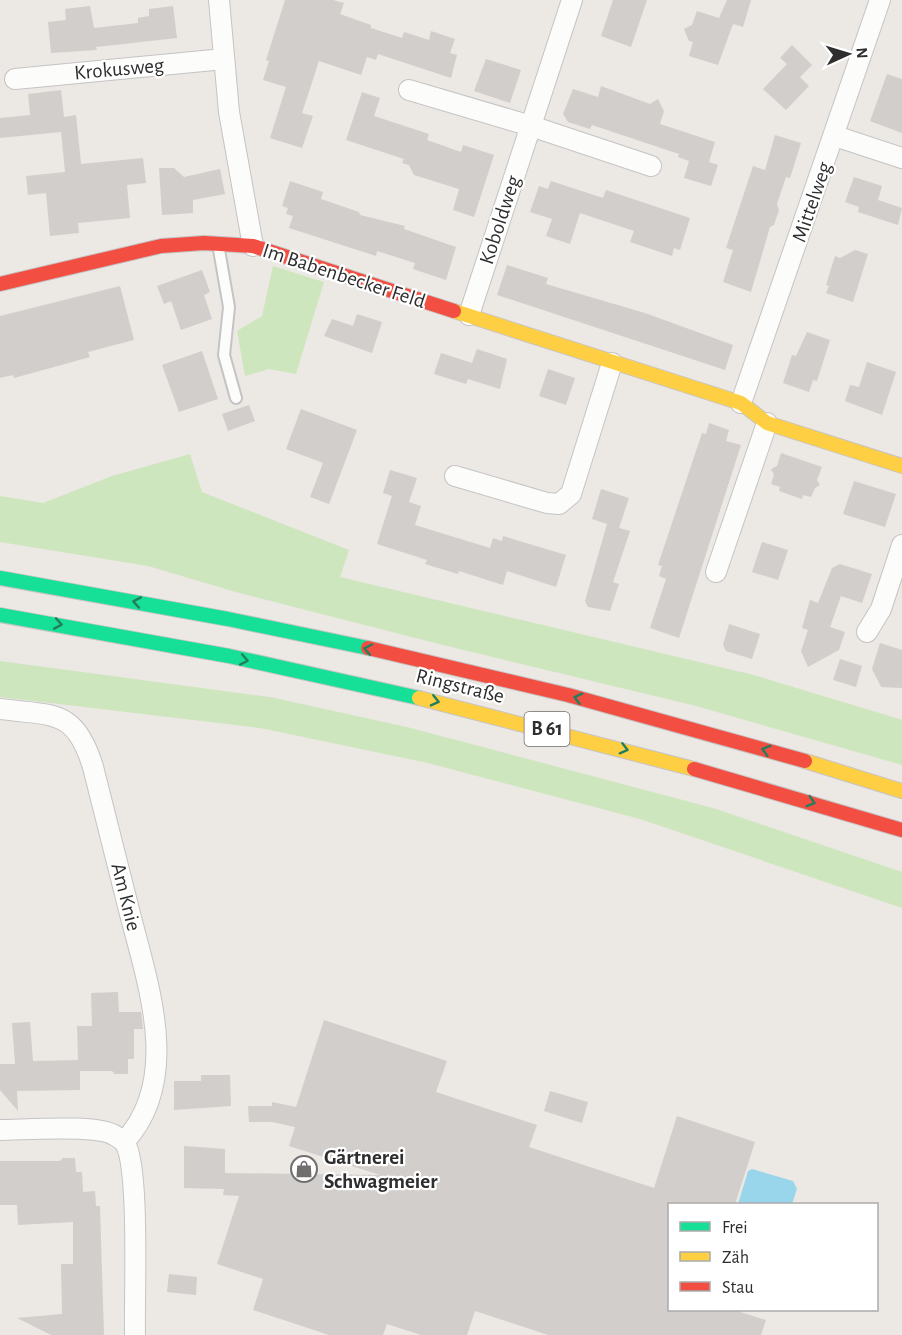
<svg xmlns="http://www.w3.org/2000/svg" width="902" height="1335" font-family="'Alegreya Sans',sans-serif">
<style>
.green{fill:#cee6be}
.water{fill:#99d6ec}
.building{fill:#d1cecb}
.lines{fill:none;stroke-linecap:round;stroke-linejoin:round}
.lane-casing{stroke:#c5c4c5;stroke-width:14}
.street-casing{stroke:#c5c4c5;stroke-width:22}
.fast-casing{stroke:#c5c4c5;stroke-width:16}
.slow-casing{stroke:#c5c4c5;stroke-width:16}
.jam-casing{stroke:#c5c4c5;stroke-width:16}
.lane{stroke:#fcfcfb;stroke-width:10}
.street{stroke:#fcfcfb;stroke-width:20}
.fast{stroke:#16e098;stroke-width:14}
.slow{stroke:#ffcf43;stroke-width:14}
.jam{stroke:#f24e42;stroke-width:14}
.oneway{stroke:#237e5e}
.labels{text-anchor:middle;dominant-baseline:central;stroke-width:4.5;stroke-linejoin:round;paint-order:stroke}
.shield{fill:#fff;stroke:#6d6d6d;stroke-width:1.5}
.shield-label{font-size:20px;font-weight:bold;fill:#2e2e2e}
.street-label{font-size:21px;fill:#2e2e2e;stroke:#fff}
.poi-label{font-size:21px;font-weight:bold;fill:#2e2e2e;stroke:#fff;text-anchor:start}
</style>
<rect width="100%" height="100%" fill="#ece8e4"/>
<g class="green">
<polygon points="273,266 324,282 296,374 269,369 245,376 237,331 262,316"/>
<polygon points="190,454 202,492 349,550 340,577 754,675 896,718 902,720 902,765 696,706 439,644 239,593 148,566 0,542 0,496 43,503 112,476"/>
<polygon points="0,661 270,697 407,727 713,808 902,872 902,908 640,819 428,763 260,728 0,697"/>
</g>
<polygon class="water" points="752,1169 793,1181 797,1189 792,1204 738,1204 748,1171"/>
<g class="building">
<polygon points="285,0 333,0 344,3 340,14 371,25 371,28 402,38 404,32 429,40 431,31 455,39 450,53 457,55 451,78 378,54 376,60 367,57 361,75 319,61 302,113 313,116 302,148 270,138 286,87 263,80 269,61 266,60"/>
<polygon points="613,0 647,0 631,47 601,36"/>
<polygon points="727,0 751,0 743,27 733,24 718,65 689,56 693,42 689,41 684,29 692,25 697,11 719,18"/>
<polygon points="90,6 94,28 138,23 138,18 149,16 149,9 173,6 177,38 96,47 97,50 51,53 48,22 66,20 65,9"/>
<polygon points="792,45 812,65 800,77 809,86 786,110 763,89 787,64 780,58"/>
<polygon points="486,59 521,70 510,103 474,91"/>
<polygon points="887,74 902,79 902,133 870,121"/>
<polygon points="601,86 650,104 658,99 664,111 660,124 715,142 709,162 718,165 711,186 684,178 689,161 678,157 679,154 592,125 590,129 568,122 563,114 573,89 598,97"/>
<polygon points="61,90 64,117 76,115 81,164 143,158 146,183 127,185 130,218 78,223 79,233 50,236 46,193 28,195 26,176 65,172 61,132 0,138 0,118 30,115 28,94"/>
<polygon points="362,92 380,98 374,116 429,134 427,140 461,152 463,145 494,155 474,217 453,210 459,189 414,175 409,165 402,163 404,159 346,140"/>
<polygon points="775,135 801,143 790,178 786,177 777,204 779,210 774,225 770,227 751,292 723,282 733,250 726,248 753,166 765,170"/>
<polygon points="159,168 174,168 184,177 220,169 225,194 193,200 193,213 162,215"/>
<polygon points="854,177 882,186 878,200 902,208 898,225 858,212 859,207 845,202"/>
<polygon points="290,181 323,192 321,199 359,212 360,215 405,226 404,229 456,247 446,280 413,269 415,263 377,251 376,256 289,228 293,216 286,214 288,208 282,206"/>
<polygon points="551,181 603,198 606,190 690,218 680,250 674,248 672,256 630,242 634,231 580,213 570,244 546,236 552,219 530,212 539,186 548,189"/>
<polygon points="855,250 868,254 853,302 826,293 829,286 826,285 835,256 840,258"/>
<polygon points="507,265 548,278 546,284 645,313 733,345 725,370 497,295"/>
<polygon points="202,270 210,292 204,295 212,319 181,330 171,301 164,304 157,286"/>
<polygon points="120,286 134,340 88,352 90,357 65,364 14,378 13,375 0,378 0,316"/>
<polygon points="357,314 382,322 372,353 324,336 332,319 353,326"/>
<polygon points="807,332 830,340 817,381 813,380 809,392 783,383 792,355 796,356"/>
<polygon points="477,349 507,359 500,389 468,379 466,384 434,374 441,353 472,363"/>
<polygon points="202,351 218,399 179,412 162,365"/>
<polygon points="867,362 896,372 882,415 845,401 850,385 859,387"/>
<polygon points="548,369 575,378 566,405 539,396"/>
<polygon points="249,405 255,421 228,431 222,414"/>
<polygon points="301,409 357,430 329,504 310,497 323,463 286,449"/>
<polygon points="709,423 729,430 726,441 741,445 679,638 650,628 666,579 659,576 662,566 658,565 702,433 706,434"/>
<polygon points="781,453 822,467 817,480 820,485 815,488 811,497 803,495 802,499 779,491 780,487 771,484 774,475 771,469 777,466"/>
<polygon points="390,470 417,478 409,502 421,506 415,525 490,548 493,538 502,541 503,536 566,555 556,587 507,571 503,585 459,571 458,574 425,564 427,560 377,544 392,496 383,493"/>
<polygon points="854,481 896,494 885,527 843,514"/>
<polygon points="601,489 629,498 619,528 630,531 613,582 619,584 610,611 588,607 585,601 607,524 592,519"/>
<polygon points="762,542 788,550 778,580 752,572"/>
<polygon points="840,564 872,574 862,603 841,596 830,627 845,632 839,650 808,667 801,651 808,630 802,628 810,600 818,603 832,568"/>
<polygon points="729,624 760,634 752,659 726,651 723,645"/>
<polygon points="880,643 902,650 902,688 881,687 872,669"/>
<polygon points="840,659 862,666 856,687 833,680"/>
<polygon points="118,992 119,1012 141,1012 143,1029 134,1029 134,1059 128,1059 128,1074 115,1074 112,1071 80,1071 80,1090 17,1091 18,1111 0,1090 0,1064 15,1064 12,1023 30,1022 33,1061 78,1060 77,1026 92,1026 91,993"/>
<polygon points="324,1020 447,1061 436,1092 537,1125 529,1147 654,1188 677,1116 755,1142 735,1204 669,1204 669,1310 734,1310 766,1320 761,1335 548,1335 475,1311 467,1335 421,1335 387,1324 383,1335 329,1335 253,1310 263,1279 217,1264 239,1196 223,1195 224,1189 184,1188 184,1146 225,1149 225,1173 380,1175 289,1146 295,1127 272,1122 249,1122 248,1106 272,1106 272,1102 296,1107"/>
<polygon points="201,1075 230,1075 231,1106 174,1110 174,1081 201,1081"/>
<polygon points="550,1091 588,1102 582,1123 544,1111"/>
<polygon points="63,1158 75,1158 76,1172 82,1172 83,1192 95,1191 96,1206 100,1206 104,1335 51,1335 17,1318 62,1314 61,1264 73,1264 73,1222 18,1225 17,1205 0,1205 0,1161 60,1161"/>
<polygon points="169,1274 197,1277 196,1295 167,1292"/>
</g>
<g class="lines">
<defs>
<polyline id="lane" points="218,244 229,307 224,355 236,398"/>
<g id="street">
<polyline points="219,0 229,112 253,246"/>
<polyline points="15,79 224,59"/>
<polyline points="409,90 531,126 651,166"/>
<polyline points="835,136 902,158"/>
<polyline points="469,315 572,0"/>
<polyline points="741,403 880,0"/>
<polyline points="455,476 547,503 559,504 571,494 612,363"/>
<polyline points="716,572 767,423"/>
<polyline points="867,632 881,609 902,545"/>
<path d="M 0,709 C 53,716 75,708 93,767 C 105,815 117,862 129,910 C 147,982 183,1079 124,1142"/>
<path d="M 0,1130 C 24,1130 96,1124 114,1135 C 117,1137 123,1140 125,1143 C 140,1168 134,1298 135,1335"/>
</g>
<g id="fast">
<polyline points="0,578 228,619 368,648"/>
<polyline points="0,615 229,656 419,698"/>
</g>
<g id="slow">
<polyline points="454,311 741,403 767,423 902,466"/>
<polyline points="419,698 694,769"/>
<polyline points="805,761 902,791"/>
</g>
<g id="jam">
<polyline points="0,284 161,246 204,243 253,246 454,311"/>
<polyline points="368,648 568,695 805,761"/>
<polyline points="694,769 902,830"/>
</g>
</defs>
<use href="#lane" class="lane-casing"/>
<use href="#street" class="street-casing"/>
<use href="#fast" class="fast-casing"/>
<use href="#slow" class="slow-casing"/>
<use href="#jam" class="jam-casing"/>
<use href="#lane" class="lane"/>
<use href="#street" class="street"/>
<use href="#fast" class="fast"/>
<use href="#slow" class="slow"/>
<use href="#jam" class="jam"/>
</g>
<defs><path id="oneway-chevron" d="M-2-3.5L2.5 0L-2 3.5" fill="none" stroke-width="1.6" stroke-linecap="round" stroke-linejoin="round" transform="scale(1.5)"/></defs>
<g class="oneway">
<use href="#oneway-chevron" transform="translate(137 602) rotate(-170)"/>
<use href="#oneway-chevron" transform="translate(58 624) rotate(10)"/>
<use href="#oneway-chevron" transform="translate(368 649) rotate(-168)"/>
<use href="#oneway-chevron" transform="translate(244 660) rotate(11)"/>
<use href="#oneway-chevron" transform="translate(578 698) rotate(-165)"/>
<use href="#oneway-chevron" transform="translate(435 701) rotate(13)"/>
<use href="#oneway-chevron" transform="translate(624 749) rotate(14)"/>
<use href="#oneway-chevron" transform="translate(766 750) rotate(-164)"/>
<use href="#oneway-chevron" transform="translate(811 802) rotate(17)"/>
</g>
<defs>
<symbol id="shop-ring" viewBox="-11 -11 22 22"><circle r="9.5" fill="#fff" stroke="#706f6e" stroke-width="1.5"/><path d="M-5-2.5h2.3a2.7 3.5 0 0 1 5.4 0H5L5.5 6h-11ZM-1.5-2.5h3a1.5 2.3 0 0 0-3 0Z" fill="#706f6e"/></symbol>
</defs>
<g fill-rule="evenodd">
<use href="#shop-ring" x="289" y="1154" width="30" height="30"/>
</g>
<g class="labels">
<rect class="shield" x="524.5" y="712" width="45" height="34" rx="4.5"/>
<g class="shield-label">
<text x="547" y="729">B 61</text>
</g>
<g class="street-label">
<text transform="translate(119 69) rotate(-5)">Krokusweg</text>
<text transform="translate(812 202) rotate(-71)">Mittelweg</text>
<text transform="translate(500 220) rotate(-72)">Koboldweg</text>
<text transform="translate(344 276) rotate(18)">Im Babenbecker Feld</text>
<text transform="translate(460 686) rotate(14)">Ringstraße</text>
<text transform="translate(126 897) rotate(76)">Am Knie</text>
</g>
<g class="poi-label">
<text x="324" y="1157">Gärtnerei<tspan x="324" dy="24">Schwagmeier</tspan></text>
</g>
</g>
<rect x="668" y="1203" width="210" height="108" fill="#ffffff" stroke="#ababab" stroke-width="1.5"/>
<rect x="680" y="1222" width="30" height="9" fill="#16e098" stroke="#ababab" stroke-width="1.5"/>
<text x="722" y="1233" font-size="18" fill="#2e2e2e">Frei</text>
<rect x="680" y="1252" width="30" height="9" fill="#ffcf43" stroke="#ababab" stroke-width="1.5"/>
<text x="722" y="1263" font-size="18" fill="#2e2e2e">Zäh</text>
<rect x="680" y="1282" width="30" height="9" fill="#f24e42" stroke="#ababab" stroke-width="1.5"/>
<text x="722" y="1293" font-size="18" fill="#2e2e2e">Stau</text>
<g transform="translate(848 54) rotate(86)" stroke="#ffffff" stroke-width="4.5" paint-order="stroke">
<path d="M0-4.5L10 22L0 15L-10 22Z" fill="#2e2e2e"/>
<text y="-9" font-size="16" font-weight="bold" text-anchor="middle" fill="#2e2e2e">N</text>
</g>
</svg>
